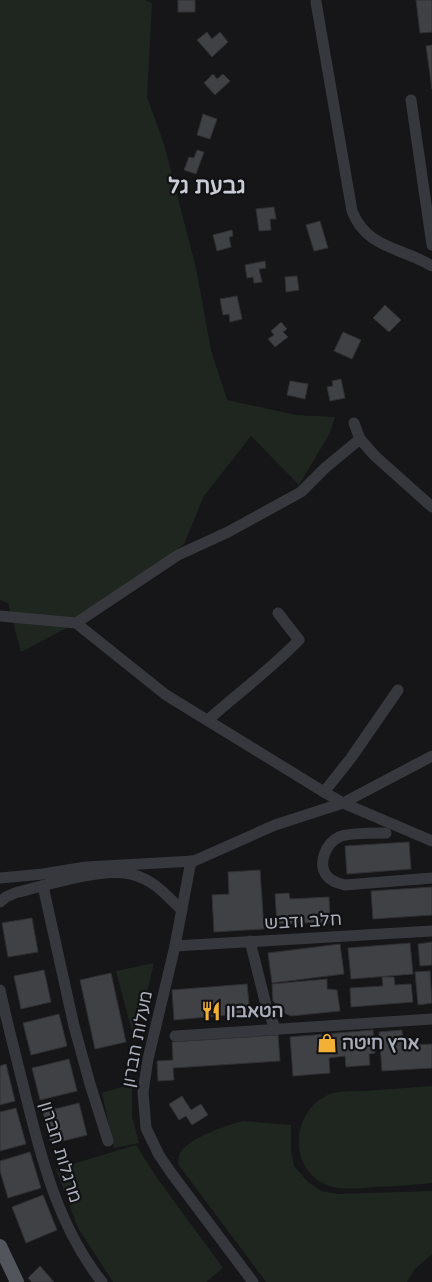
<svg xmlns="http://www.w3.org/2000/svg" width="432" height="1282" font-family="'Varela Round','Noto Sans Hebrew',sans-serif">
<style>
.green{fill:#1e261f}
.building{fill:#404145;stroke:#303034}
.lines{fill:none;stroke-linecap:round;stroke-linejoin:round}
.minor{stroke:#37383d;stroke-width:11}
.major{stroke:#53555c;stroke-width:14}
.labels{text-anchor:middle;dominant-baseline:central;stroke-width:4.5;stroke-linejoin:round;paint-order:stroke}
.street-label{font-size:18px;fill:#a8adb8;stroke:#111113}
.poi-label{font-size:18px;font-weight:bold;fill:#a8adb8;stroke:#111113;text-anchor:start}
.district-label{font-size:22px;font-weight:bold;fill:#c9ccd4;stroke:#111113}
</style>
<rect width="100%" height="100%" fill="#161618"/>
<g class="green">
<polygon points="0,0 145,0 152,3 147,97 164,144 196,268 211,350 227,400 296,415 335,417 330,433 299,485 251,436 204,496 184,544 76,623 21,652 8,603 0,600"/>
<polygon points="154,963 135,1042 116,971"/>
<polygon points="132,1084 132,1116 139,1143 114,1148 102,1093"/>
<path d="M 432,1086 L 432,1183 C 413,1185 394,1186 375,1187 C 362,1188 347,1190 333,1187 C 287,1175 288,1108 333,1093 C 343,1091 354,1091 364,1091 C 386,1089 409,1088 432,1086 Z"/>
<path d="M 243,1121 L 291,1125 L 291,1151 L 294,1166 L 308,1182 L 321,1191 L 338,1194 L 432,1191 L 432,1254 L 414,1270 L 407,1282 L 266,1282 L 178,1164 C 179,1161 178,1156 180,1153 C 190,1137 225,1126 243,1121 Z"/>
<polygon points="136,1145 157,1178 223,1268 206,1282 113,1282 78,1228 56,1169"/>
</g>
<g class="building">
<rect x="178" y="0" width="17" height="12"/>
<polygon points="416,0 432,0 432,32 420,33"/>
<polygon points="207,32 212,39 220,32 228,42 212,57 197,40"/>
<polygon points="432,45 432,89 426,46"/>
<polygon points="213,74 217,79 223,74 230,81 215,95 204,83"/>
<polygon points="203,114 217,119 210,139 197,135"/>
<polygon points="197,150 204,152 196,174 184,170 189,157 194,158"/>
<polygon points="274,207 276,219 270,219 271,230 259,231 256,209"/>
<polygon points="320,221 328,248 314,251 306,225"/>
<polygon points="232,230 233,236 229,237 231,247 217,251 213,235"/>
<polygon points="265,261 266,268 259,269 262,282 254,283 253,277 247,278 245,265"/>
<polygon points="297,276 299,290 286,292 285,277"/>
<polygon points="237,296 242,319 230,322 229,314 223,315 220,299"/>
<polygon points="385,305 401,320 389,332 373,318"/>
<polygon points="281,322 287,329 283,332 288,337 275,347 268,339 274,335 271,331"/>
<polygon points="343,332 361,340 352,359 334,351"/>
<polygon points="341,379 345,398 330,401 327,387 333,386 332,381"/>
<polygon points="290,381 308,384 305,399 287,395"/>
<polygon points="409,842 411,869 347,874 345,846"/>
<polygon points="260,870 264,929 214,932 212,895 229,894 228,872"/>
<polygon points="432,887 432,915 373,919 371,891"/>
<polygon points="289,893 290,899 329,897 330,922 277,924 275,894"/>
<polygon points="32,918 38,952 8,957 2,923"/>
<polygon points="432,942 432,965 420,966 418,944"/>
<polygon points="410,943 413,974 351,979 348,948"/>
<polygon points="340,944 344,974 272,983 268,953"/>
<polygon points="44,970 51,1002 21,1009 14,976"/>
<polygon points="430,971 432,1003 418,1005 415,972"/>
<polygon points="111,973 126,1042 95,1049 80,980"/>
<polygon points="382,977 394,977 395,985 411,984 413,1002 351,1007 350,988 383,986"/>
<polygon points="327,979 327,989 337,990 340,1011 291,1016 284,1013 273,1001 272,984"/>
<polygon points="247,984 250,1013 174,1020 172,990"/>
<polygon points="59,1014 67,1046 31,1055 23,1023"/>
<polygon points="373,1030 375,1053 369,1054 370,1065 346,1067 345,1056 329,1058 330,1073 293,1076 290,1037"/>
<polygon points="402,1030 403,1046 432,1044 432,1068 382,1071 379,1032"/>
<polygon points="278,1035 280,1061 173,1068 174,1080 158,1081 157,1061 173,1060 172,1042"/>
<polygon points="69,1059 77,1091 40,1100 32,1068"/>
<polygon points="6,1064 15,1101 0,1105 0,1066"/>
<polygon points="182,1096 191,1110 201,1104 208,1115 192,1125 186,1116 179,1120 169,1104"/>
<polygon points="79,1103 87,1135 51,1144 43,1112"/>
<polygon points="16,1108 26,1144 0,1151 0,1112"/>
<polygon points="30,1152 41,1188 8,1198 0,1171 0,1161"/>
<polygon points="43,1195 57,1230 26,1243 12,1207"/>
<polygon points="40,1266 54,1282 32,1282 28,1278"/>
</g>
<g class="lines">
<g class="minor">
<path d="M 316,2 L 352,211 C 367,249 401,247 432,266"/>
<polyline points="411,100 432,245"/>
<polyline points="354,423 360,439 375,456 432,507"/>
<polyline points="0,616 76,623 166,695 324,792 343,803 432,841"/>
<polyline points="76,623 178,555 228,532 301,492 325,468 360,439"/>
<path d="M 208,720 C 238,693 271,669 299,640 L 278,613"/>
<polyline points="324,792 351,758 398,690"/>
<path d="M 386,833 C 376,833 347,833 339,837 C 326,843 317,864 327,876 C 332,882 338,883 345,885 L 432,878"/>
<polyline points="191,861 175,946 148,1059 143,1092 146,1128 159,1155 172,1174 253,1282"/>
<polyline points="0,878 43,874 86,867 194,861 275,825 343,803 432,756"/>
<polyline points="43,886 74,1026 90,1084 108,1141"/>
<path d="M 0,902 L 6,897 L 15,893 C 43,886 98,869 125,873 C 133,874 143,878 150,882 C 162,889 172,901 182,910"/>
<polyline points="250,941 267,1009 276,1030"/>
<polyline points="175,946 432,931"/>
<path d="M 0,990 C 8,1027 18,1064 27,1101 C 43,1165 60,1229 102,1282"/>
<polyline points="175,1036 432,1019"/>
</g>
<polyline class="major" points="0,1246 17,1282"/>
</g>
<defs>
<symbol id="restaurant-bare" viewBox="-9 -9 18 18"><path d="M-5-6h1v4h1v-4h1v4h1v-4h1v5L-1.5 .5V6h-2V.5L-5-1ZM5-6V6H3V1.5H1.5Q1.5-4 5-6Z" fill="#f2b134" stroke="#111113" stroke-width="2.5" paint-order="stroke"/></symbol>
<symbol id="shop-bare" viewBox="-9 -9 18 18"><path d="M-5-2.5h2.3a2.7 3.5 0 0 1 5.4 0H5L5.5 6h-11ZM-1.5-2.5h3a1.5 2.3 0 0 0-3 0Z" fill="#f2b134" stroke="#111113" stroke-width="2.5" paint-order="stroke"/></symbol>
</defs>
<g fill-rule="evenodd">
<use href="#restaurant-bare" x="197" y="997" width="28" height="28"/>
<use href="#shop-bare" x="313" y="1029" width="28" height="28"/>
</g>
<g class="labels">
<g class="street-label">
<text transform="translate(303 921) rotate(-3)">חלב ודבש</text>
<text transform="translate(137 1039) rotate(-79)">מעלות חברון</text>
<text transform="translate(61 1152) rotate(73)">מרגלות חברון</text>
</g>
<g class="poi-label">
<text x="226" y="1011">הטאבון</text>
<text x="342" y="1043">ארץ חיטה</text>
</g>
<g class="district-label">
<text x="207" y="186">גבעת גל</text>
</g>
</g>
</svg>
